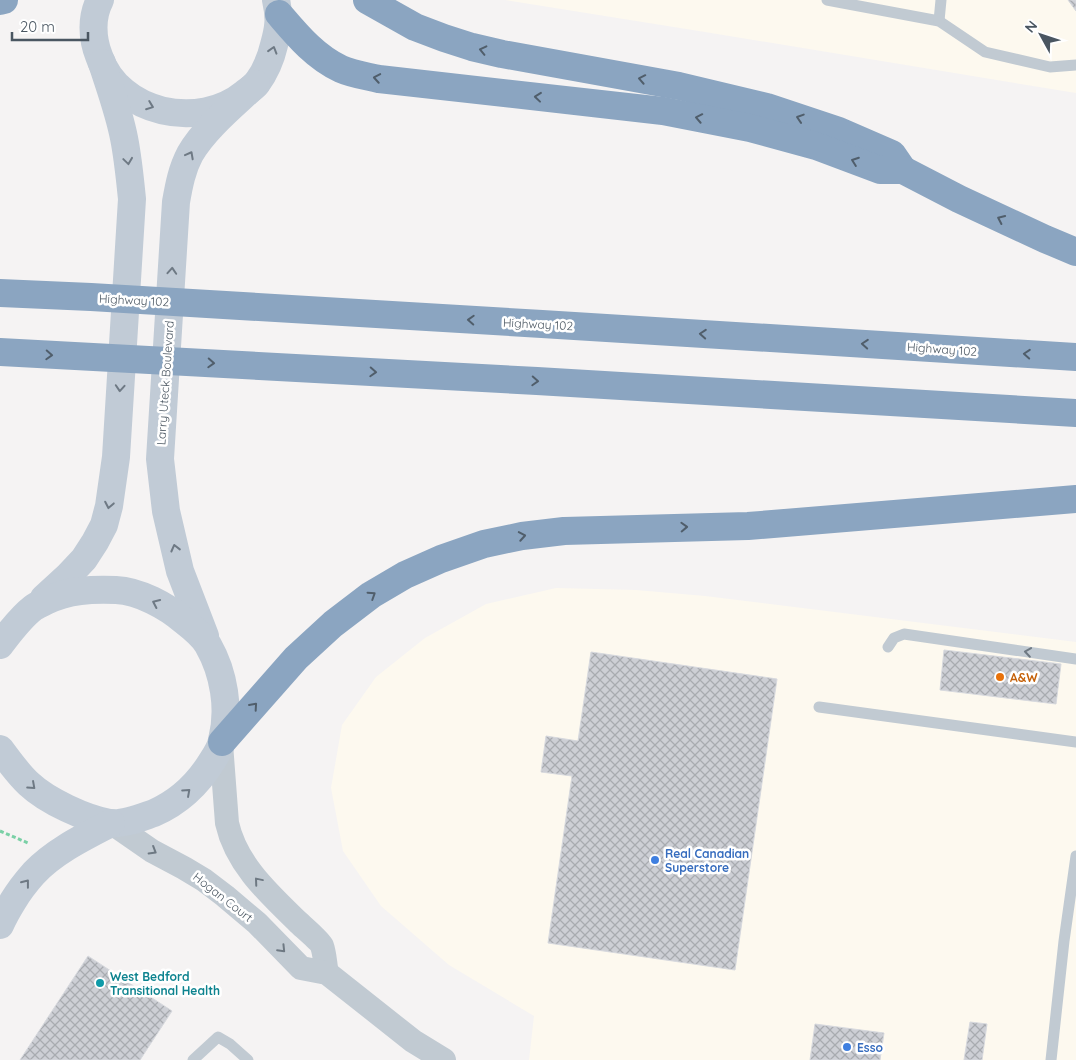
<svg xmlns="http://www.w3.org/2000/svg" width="1076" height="1060" font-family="Quicksand,sans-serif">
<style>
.commercial{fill:#fdf9ef}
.building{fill:url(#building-cross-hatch);stroke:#d7d9de}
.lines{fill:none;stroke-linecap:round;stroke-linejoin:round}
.path{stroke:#7ad0a6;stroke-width:3;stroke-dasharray:4 2.5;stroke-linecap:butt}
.service{stroke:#c1cad2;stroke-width:11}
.minor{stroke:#c1cad2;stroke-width:24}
.secondary{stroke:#c1cbd6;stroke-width:28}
.motorway{stroke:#8ba5c1;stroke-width:28}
.oneway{stroke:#6e7984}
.oneway2{stroke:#505e6b}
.oneway3{stroke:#6e7983}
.food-dot{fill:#e8710a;stroke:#fff;stroke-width:2}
.shop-dot{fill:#3f7fe0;stroke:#fff;stroke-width:2}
.culture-dot{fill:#0f9aa8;stroke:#fff;stroke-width:2}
.labels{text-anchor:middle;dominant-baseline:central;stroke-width:5;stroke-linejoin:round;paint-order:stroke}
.street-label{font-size:12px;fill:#4a5661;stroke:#fff}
.food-label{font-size:12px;font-weight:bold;fill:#c56008;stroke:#fff;text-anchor:start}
.shop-label{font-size:12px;font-weight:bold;fill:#366cbe;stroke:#fff;text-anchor:start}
.culture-label{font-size:12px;font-weight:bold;fill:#0d838f;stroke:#fff;text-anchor:start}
</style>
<defs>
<pattern id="building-cross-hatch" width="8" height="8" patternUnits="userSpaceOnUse" patternTransform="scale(1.25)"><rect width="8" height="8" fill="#cdcfd5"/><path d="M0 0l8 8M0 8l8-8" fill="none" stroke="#a8abb0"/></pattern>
</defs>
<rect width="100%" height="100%" fill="#f5f3f3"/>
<g class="commercial">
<polygon points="505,0 1076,0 1076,93 705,32"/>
<polygon points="556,588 636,590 705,596 1076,642 1076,1060 529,1060 534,1016 449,965 381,906 343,851 331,788 342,725 376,677 425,638 486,604"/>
</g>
<g class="building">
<polygon points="1068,0 1076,0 1076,11"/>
<polygon points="944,650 1061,664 1056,704 940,690"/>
<polygon points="591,652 777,679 735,970 548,943 572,776 541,772 546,736 578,741"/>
<polygon points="88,956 172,1011 140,1060 20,1060"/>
<polygon points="970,1022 987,1024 982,1060 964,1060"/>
<polygon points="815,1024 884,1033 880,1060 810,1060"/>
</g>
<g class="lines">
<polyline class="path" points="0,831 28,843"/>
<g class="service">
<polyline points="827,0 939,21 985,52 1050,67 1076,65"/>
<polyline points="939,21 941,0"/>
<polyline points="888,647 894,638 904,634 1076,659"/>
<polyline points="819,707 1076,742"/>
<polyline points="193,1060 218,1037 230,1044 248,1060"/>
<polyline points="1051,1060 1064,941 1076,856"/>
</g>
<g class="minor">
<path d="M 221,744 L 227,823 C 236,864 268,893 298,922 C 303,927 320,941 322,946 C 325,954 325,965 327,973"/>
<polyline points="113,824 152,851 184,868 204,880 225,896 257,923 301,968 327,973 413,1041 444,1060"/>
</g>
<g class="secondary">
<path d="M 100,0 C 91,17 92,38 99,56 C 119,114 199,131 245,93 C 249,90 254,87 257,83 C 265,72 271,58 274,45 C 279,27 280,18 276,0"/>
<path d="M 44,598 L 68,576 L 84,559 L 95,542 L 104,525 L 109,506 L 116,457 L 132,199 C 130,179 128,158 124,138 C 119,112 110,88 102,63"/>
<path d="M 205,636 L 180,571 L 166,511 L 160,459 L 176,202 C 179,185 182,169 190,154 C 205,128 235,104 256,84"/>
<path d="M 0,645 C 10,632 20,618 33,608 C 37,605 42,603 46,601 C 68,590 92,589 116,590 C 139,591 167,606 184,621 C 193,628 203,636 208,645 C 224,673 230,709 222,740 C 221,747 216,755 212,761 C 198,784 179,802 154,813 C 142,817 123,825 110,823 C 86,819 47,801 29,784 C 18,774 9,761 0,749"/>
<path d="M 0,925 C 4,916 8,909 13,901 C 19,891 26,882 34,873 C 55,851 84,837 111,823"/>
</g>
<g class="motorway">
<polyline points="367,0 415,27 444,38 472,47 502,54 679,86 767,107 839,131 892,154 903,170"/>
<polyline points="0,1 4,0"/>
<path d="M 279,14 C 297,35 315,57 341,69 C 352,74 366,76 379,79 L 663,111 L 750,128 L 816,146 L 880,170 L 903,170 L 959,199 L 1045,239 L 1076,252"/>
<polyline points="0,293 91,297 542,324 1076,357"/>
<polyline points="0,352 537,381 1076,413"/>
<polyline points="222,742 296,658 333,624 371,595 405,575 441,559 484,544 522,536 564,531 748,526 1076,499"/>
</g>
</g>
<defs><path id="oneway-chevron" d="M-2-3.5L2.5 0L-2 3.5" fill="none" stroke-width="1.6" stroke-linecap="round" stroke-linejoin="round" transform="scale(1.25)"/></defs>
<g class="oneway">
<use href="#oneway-chevron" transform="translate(273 50) rotate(-73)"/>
<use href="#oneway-chevron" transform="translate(150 106) rotate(21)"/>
<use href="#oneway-chevron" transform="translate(190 155) rotate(-62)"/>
<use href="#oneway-chevron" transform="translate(128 161) rotate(82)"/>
<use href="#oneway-chevron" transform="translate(172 271) rotate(-86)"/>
<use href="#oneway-chevron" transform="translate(120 388) rotate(94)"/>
<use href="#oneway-chevron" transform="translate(109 505) rotate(101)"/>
<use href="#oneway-chevron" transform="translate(175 548) rotate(-104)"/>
<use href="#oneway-chevron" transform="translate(156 603) rotate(-155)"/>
<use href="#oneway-chevron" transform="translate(32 786) rotate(42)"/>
<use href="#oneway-chevron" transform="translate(187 792) rotate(-42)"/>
<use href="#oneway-chevron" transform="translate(26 883) rotate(-52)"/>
</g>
<g class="oneway2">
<use href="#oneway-chevron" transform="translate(483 50) rotate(-167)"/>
<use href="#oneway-chevron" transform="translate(377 78) rotate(-170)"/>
<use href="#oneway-chevron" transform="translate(642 79) rotate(-169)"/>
<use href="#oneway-chevron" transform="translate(538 97) rotate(-174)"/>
<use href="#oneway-chevron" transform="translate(699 118) rotate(-169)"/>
<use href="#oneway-chevron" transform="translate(800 118) rotate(-162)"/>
<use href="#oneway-chevron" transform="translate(855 161) rotate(-160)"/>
<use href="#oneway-chevron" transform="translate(1001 219) rotate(-155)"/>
<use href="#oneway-chevron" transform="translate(471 320) rotate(-177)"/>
<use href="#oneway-chevron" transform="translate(703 334) rotate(-176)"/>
<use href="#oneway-chevron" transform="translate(865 344) rotate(-176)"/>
<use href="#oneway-chevron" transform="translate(1027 354) rotate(-176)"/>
<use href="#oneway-chevron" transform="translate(49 355) rotate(3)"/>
<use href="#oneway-chevron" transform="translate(211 363) rotate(3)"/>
<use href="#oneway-chevron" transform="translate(373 372) rotate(3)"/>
<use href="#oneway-chevron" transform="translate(535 381) rotate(3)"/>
<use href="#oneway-chevron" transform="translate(684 527) rotate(-2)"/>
<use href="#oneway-chevron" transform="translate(522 536) rotate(-10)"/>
<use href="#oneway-chevron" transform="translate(372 595) rotate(-33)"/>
<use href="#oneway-chevron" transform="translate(254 706) rotate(-49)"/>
</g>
<g class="oneway3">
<use href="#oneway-chevron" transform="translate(1028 652) rotate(-172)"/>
<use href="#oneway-chevron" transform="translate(153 851) rotate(31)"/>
<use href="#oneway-chevron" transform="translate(258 881) rotate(-130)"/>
<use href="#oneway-chevron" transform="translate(282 949) rotate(46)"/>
</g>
<circle class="food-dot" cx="1000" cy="677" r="5"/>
<g class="shop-dot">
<circle cx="655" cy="860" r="5"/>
<circle cx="847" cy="1047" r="5"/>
</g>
<circle class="culture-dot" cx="100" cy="983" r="5"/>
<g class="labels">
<g class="street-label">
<text transform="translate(134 300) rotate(3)">Highway 102</text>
<text transform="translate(538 324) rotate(3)">Highway 102</text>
<text transform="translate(942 349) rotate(4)">Highway 102</text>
<text transform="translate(165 383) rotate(-86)">Larry Uteck Boulevard</text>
<text transform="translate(223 897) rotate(38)">Hogan Court</text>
</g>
<g class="food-label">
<text x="1010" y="677">A&amp;W</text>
</g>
<g class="shop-label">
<text x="665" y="853">Real Canadian<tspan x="665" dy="14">Superstore</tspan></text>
<text x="857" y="1047">Esso</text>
</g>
<g class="culture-label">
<text x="110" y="976">West Bedford<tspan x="110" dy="14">Transitional Health</tspan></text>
</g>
</g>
<g transform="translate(1041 35) rotate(310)" stroke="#ffffff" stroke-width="4" paint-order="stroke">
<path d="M0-4L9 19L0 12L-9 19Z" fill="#4a5661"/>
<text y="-8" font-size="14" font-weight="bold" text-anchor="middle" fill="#4a5661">N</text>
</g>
<path d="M12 32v8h76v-8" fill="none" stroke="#4a5661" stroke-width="2.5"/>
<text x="20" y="32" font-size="15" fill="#4a5661" stroke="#ffffff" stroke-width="4" paint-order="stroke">20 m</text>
</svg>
